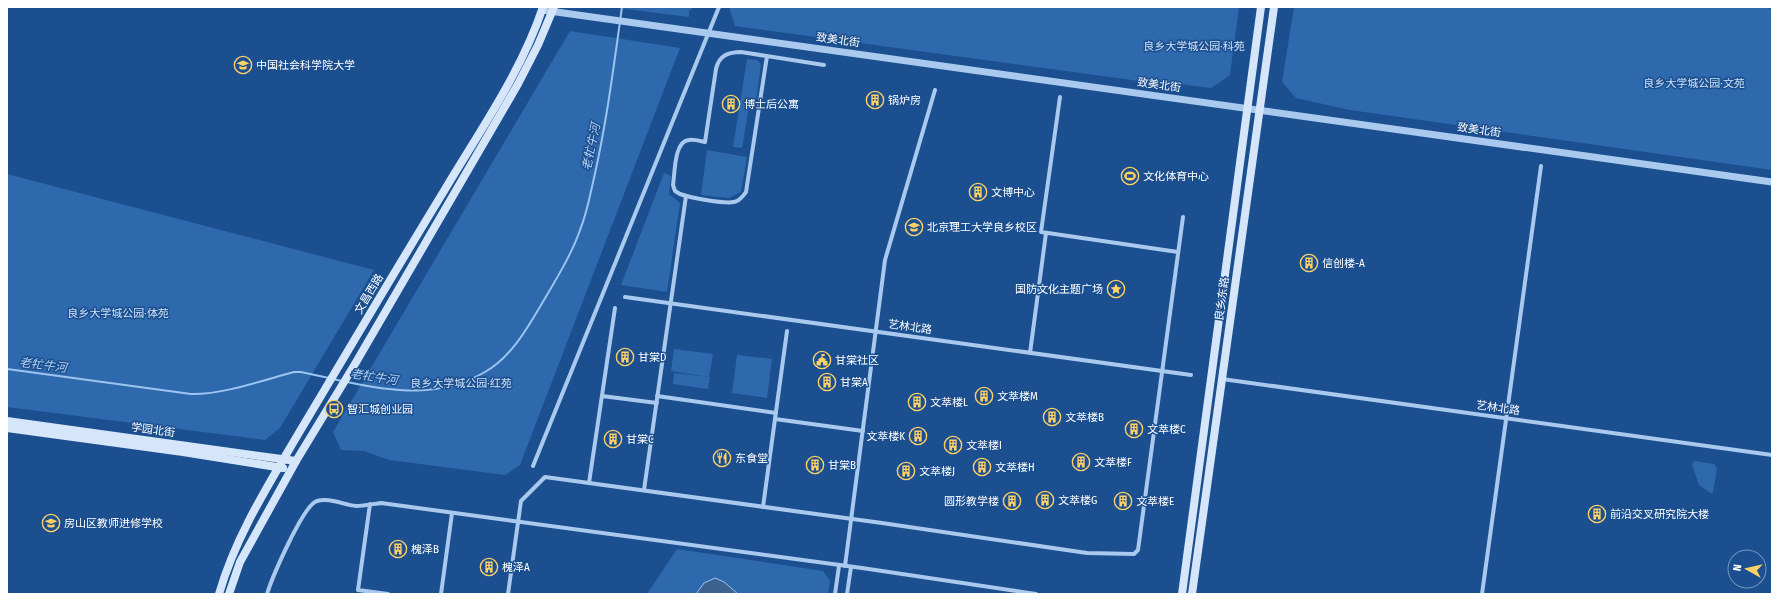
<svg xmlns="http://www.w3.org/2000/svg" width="1779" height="601" font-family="'Fira Sans Condensed','Noto Sans SC',sans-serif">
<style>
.green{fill:#2e69ad}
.water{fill:#3c6290;stroke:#9cc4f0}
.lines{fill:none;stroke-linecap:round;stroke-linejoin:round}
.stream{stroke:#9cc4f0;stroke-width:2}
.minor{stroke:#a9c9ee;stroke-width:4}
.tertiary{stroke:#a9c9ee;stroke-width:7}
.secondary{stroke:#d6e6fa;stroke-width:8}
.labels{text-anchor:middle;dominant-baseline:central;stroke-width:3;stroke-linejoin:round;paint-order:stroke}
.street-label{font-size:11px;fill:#fff;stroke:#1b4f8f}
.park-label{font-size:11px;fill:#cfe3fa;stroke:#1b4f8f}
.poi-label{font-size:11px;fill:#fff;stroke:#1b4f8f;text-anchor:start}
.water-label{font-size:12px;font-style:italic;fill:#b5d3f5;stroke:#1b4f8f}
</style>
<rect width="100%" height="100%" fill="#1b4f8f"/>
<g class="green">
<polygon points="610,7 694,7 689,11 689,17"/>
<polygon points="729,7 1239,7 1230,75 1211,88 1179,84 1161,84 735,26"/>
<polygon points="1294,7 1766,7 1772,10 1772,170 1350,110 1296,98 1282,82"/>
<polygon points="570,31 680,48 520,465 505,475 389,460 364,451 341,450 333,432"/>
<polygon points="747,59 757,60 761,64 756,102 750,101 742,148 733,147"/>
<polygon points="707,150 747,157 741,192 729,198 701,195"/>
<polygon points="664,173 671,176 669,194 680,203 667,292 621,285"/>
<polygon points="7,174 374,270 280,428 265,440 7,407"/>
<polygon points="674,349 713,354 709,377 671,371"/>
<polygon points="737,355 772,359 767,398 732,393"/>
<polygon points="674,373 710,377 708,389 673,384"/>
<polygon points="1694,461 1714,464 1717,468 1713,493 1710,493 1699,485 1692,465"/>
<polygon points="677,549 823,571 830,581 828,594 647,594"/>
</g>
<polygon class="water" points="715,578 724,582 738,594 696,594 704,583"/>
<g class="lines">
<g class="stream">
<path d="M 7,369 L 191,394 C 221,395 264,380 294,372 L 301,372 L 329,378"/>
<polyline points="333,379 342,381"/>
<path d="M 347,382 C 394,392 440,398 485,372 C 511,357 526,330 541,305 C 555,281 571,256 580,230 C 587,213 590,195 594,178 C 607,121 614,64 622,7"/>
</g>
<g class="minor">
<path d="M 767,56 L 746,192 C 743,196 740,201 734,202 C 724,204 691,198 680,194 L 675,191 L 673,185 C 675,173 674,141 689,140 C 694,139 700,141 705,142 L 716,69 C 719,55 729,52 741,52 L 824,65"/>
<polyline points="1060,97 1041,232 1178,252"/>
<polyline points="625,297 1191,375"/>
<polyline points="1030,353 1046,233"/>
<polyline points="1222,379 1772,455"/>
<polyline points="602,396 657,403"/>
<polyline points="657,396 776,413"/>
<polyline points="775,419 863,431"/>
<polyline points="533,466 719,7"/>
<polyline points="589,483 615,308"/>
<polyline points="644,490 686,196"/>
<polyline points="370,504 358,590 388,594"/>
<polyline points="763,507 787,331"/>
<polyline points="845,566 885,260 935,90"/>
<path d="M 267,594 C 272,578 303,505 317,501 C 329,497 344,505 356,506 C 364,506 373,504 381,503 L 862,568 L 1036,594"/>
<polyline points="441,594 452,513"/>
<polyline points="508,594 521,501 545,477 882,523 1087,553 1134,554 1138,550 1183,217"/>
<polyline points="835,594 839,566"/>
<polyline points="847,594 851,567"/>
<polyline points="1482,594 1541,166"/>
</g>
<polyline class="tertiary" points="542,10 1772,182"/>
<g class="secondary">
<polyline points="7,421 296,461"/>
<polyline points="7,428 183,452 283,468"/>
<path d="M 219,594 C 236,535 269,484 300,431 C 348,351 395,271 444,191 C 479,132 521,73 543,7"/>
<polyline points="229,594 240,562 296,461 355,364 518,84 538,45 554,7"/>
<polyline points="1182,594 1261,7"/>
<polyline points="1192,594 1274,7"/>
</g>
</g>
<defs>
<symbol id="university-ring" viewBox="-11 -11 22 22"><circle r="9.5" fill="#1b4f8f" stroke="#ffd166" stroke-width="1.5"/><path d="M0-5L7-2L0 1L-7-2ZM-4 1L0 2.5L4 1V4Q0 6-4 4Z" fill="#ffd166"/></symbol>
<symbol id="building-ring" viewBox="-11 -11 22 22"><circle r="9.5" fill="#1b4f8f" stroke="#ffd166" stroke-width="1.5"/><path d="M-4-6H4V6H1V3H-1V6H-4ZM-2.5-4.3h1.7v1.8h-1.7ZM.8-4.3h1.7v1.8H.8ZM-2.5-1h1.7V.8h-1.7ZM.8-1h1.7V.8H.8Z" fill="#ffd166"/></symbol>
<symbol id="stadium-ring" viewBox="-11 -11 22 22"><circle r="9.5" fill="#1b4f8f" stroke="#ffd166" stroke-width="1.5"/><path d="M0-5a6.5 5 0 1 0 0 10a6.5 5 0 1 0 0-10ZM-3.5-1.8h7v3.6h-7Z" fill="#ffd166"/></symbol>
<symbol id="sight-ring" viewBox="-11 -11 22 22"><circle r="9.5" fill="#1b4f8f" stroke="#ffd166" stroke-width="1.5"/><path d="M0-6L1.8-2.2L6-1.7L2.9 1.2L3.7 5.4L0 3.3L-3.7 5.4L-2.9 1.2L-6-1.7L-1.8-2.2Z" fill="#ffd166"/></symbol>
<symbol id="civic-ring" viewBox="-11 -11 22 22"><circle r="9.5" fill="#1b4f8f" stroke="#ffd166" stroke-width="1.5"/><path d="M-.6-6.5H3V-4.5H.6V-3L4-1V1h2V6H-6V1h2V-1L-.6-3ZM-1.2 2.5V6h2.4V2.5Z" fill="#ffd166"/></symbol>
<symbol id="bus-ring" viewBox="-11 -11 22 22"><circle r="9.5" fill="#1b4f8f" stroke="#ffd166" stroke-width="1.5"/><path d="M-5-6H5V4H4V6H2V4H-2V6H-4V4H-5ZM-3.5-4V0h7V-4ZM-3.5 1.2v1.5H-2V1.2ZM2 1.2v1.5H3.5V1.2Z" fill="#ffd166"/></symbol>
<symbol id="restaurant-ring" viewBox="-11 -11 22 22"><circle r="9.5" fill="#1b4f8f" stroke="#ffd166" stroke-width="1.5"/><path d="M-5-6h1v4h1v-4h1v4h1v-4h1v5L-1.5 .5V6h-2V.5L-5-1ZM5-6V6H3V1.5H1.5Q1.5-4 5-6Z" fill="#ffd166"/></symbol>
<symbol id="school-ring" viewBox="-11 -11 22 22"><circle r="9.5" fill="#1b4f8f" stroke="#ffd166" stroke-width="1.5"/><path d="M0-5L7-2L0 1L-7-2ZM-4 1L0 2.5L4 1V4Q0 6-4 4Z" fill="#ffd166"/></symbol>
</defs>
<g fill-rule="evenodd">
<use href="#university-ring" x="233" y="55" width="20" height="20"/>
<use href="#building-ring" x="865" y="90" width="20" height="20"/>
<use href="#building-ring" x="721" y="94" width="20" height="20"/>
<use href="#stadium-ring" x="1120" y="166" width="20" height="20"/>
<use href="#building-ring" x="968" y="182" width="20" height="20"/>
<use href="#university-ring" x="904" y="217" width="20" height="20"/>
<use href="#building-ring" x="1299" y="253" width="20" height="20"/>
<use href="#sight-ring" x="1106" y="279" width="20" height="20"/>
<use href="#building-ring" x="615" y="347" width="20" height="20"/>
<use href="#civic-ring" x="812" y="350" width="20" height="20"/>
<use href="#building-ring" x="817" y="372" width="20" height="20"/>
<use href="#building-ring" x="974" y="386" width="20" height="20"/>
<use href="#building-ring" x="907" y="392" width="20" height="20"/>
<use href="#bus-ring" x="324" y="399" width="20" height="20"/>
<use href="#building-ring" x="1042" y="407" width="20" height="20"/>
<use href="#building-ring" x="1124" y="419" width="20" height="20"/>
<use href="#building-ring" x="908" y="426" width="20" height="20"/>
<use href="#building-ring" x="603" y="429" width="20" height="20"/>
<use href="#building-ring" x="943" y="435" width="20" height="20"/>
<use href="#restaurant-ring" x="712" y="448" width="20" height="20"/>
<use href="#building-ring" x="1071" y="452" width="20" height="20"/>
<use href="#building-ring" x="805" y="455" width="20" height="20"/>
<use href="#building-ring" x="972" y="457" width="20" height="20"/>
<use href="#building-ring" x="896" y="461" width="20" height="20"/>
<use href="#building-ring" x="1035" y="490" width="20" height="20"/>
<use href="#building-ring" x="1002" y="491" width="20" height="20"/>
<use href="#building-ring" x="1113" y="491" width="20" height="20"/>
<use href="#building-ring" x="1587" y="504" width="20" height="20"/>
<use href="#school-ring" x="41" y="513" width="20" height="20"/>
<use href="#building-ring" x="388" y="539" width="20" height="20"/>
<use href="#building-ring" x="479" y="557" width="20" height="20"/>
</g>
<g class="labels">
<g class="street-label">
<text transform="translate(838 40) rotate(8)">致美北街</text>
<text transform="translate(1159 85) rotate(8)">致美北街</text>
<text transform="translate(1479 130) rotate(8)">致美北街</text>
<text transform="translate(369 294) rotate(-59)">文昌西路</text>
<text transform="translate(1222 299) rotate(-82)">良乡东路</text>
<text transform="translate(910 327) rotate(8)">艺林北路</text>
<text transform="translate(1498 408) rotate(8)">艺林北路</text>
<text transform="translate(153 430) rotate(8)">学园北街</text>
</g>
<g class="park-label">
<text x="1194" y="46">良乡大学城公园·科苑</text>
<text x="1694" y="83">良乡大学城公园·文苑</text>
<text x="118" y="313">良乡大学城公园·体苑</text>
<text x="461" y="383">良乡大学城公园·红苑</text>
</g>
<g class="poi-label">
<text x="256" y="65">中国社会科学院大学</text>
<text x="888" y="100">锅炉房</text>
<text x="744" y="104">博士后公寓</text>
<text x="1143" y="176">文化体育中心</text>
<text x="991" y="192">文博中心</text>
<text x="927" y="227">北京理工大学良乡校区</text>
<text x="1322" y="263">信创楼-A</text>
<text x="1103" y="289" text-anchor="end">国防文化主题广场</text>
<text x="638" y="357">甘棠D</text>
<text x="835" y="360">甘棠社区</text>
<text x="840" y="382">甘棠A</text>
<text x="997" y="396">文萃楼M</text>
<text x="930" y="402">文萃楼L</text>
<text x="347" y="409">智汇城创业园</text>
<text x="1065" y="417">文萃楼B</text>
<text x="1147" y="429">文萃楼C</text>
<text x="905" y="436" text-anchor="end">文萃楼K</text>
<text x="626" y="439">甘棠C</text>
<text x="966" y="445">文萃楼I</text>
<text x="735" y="458">东食堂</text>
<text x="1094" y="462">文萃楼F</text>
<text x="828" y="465">甘棠B</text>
<text x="995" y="467">文萃楼H</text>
<text x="919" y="471">文萃楼J</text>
<text x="1058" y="500">文萃楼G</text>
<text x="999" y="501" text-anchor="end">圆形教学楼</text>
<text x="1136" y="501">文萃楼E</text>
<text x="1610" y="514">前沿交叉研究院大楼</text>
<text x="64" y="523">房山区教师进修学校</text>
<text x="411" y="549">槐泽B</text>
<text x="502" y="567">槐泽A</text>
</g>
<g class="water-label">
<text transform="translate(591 147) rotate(-78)">老牤牛河</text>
<text transform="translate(43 365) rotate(7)">老牤牛河</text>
<text transform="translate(374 377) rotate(9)">老牤牛河</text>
</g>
</g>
<rect width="1779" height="601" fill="none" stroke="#ffffff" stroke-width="16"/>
<g transform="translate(1747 569) rotate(278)"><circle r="19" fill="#1b4f8f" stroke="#7695bc"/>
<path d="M0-3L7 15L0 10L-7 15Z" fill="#ffd166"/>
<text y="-6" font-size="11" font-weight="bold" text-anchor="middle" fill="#ffffff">N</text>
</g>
</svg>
